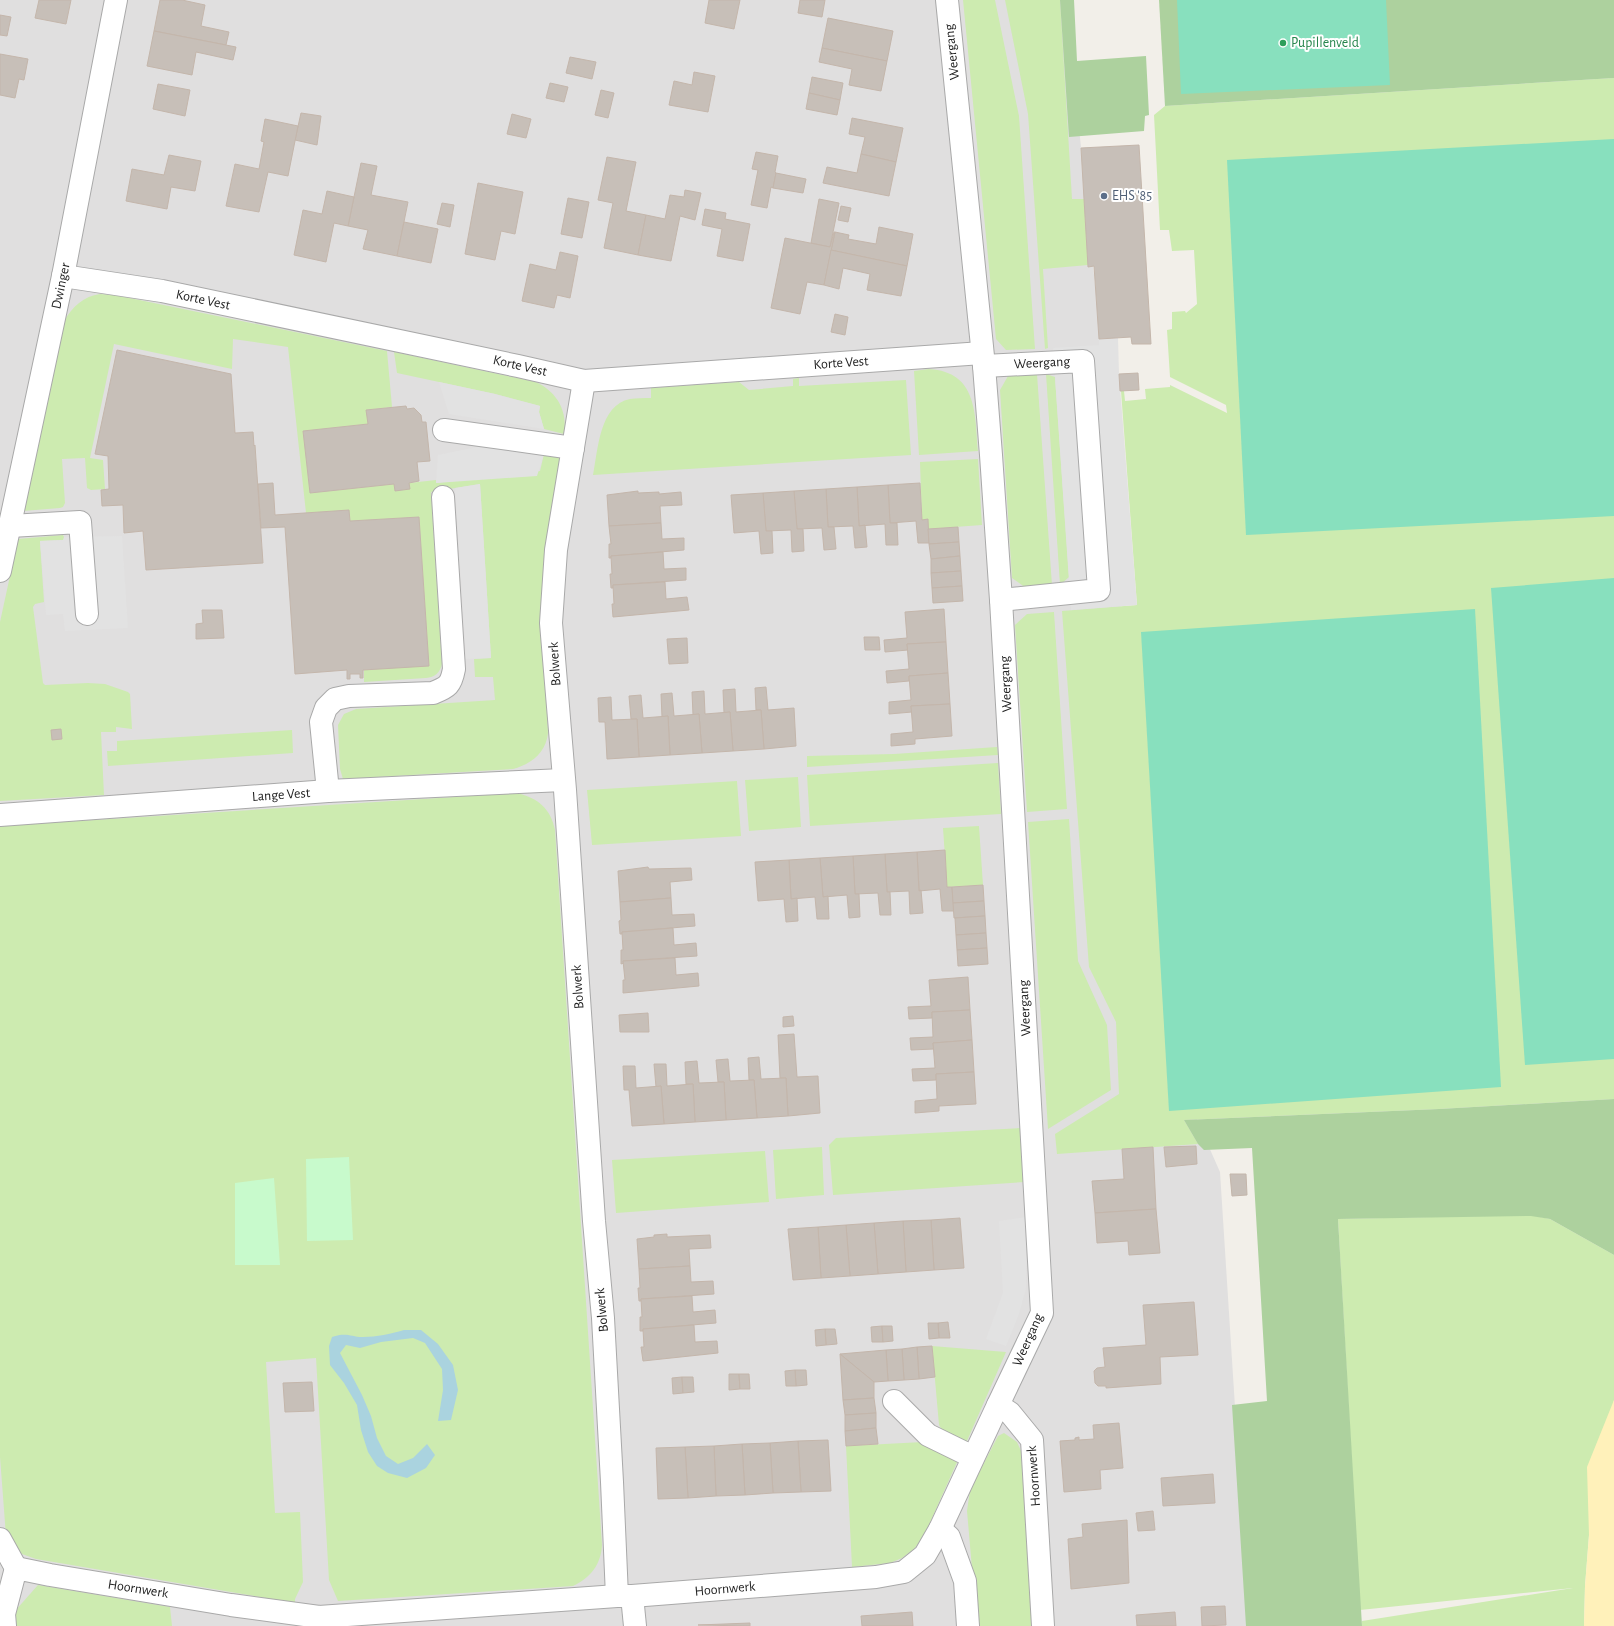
<svg xmlns="http://www.w3.org/2000/svg" width="1614" height="1626" font-family="'Alegreya Sans',sans-serif">
<style>
.residential{fill:#e0dfdf}
.grass{fill:#cdebb0}
.forest{fill:#add19e}
.sand{fill:#fff1ba}
.park{fill:#c8facc}
.pitch{fill:#88e0be}
.parking{fill:#e2e2e2}
.water{fill:#aad3df}
.building{fill:#c7bfb8;stroke:#c4b6ab}
.lines{fill:none;stroke-linecap:round;stroke-linejoin:round}
.minor-casing{stroke:#a9a9a9;stroke-width:24}
.minor{stroke:#fff;stroke-width:22}
.leisure-dot{fill:#2e9e5b;stroke:#fff;stroke-width:1.5}
.service-dot{fill:#5c6f8a;stroke:#fff;stroke-width:1.5}
.labels{text-anchor:middle;dominant-baseline:central;stroke-width:4;stroke-linejoin:round;paint-order:stroke}
.leisure-label{font-size:14px;fill:#27864d;stroke:#fff;text-anchor:start}
.street-label{font-size:14px;fill:#222;stroke:#fff}
.service-label{font-size:14px;fill:#4e5e75;stroke:#fff;text-anchor:start}
</style>
<rect width="100%" height="100%" fill="#f2efe9"/>
<polygon class="residential" points="0,0 1066,0 1117,501 1133,975 1220,1172 1249,1626 0,1626"/>
<g class="grass">
<polygon points="963,0 995,0 1019,116 1035,349 1006,350 996,339"/>
<polygon points="1005,0 1060,0 1072,199 1084,199 1088,265 1043,269 1048,348 1045,349 1028,114"/>
<polygon points="1614,78 1614,1099 1439,1109 1184,1120 1198,1144 1057,1154 1055,1134 1119,1094 1116,1022 1089,967 1062,611 1137,605 1121,391 1124,391 1125,401 1146,399 1145,389 1170,387 1170,385 1227,413 1226,405 1170,377 1167,330 1172,329 1172,312 1185,311 1186,313 1197,304 1194,250 1172,251 1169,230 1160,230 1154,115 1165,106"/>
<path d="M 100,294 L 115,295 L 387,351 L 392,407 L 367,410 L 368,424 L 303,431 L 310,493 L 394,484 L 395,490 L 409,489 L 409,483 L 436,480 L 436,483 L 540,471 L 544,454 L 561,457 C 553,503 543,549 542,596 C 540,642 546,687 548,733 C 546,753 531,764 513,769 L 343,779 L 340,769 L 338,725 L 344,714 L 356,709 L 495,700 L 493,677 L 475,677 L 474,659 L 491,658 L 480,484 L 431,492 L 442,664 C 440,673 435,677 426,678 L 364,682 L 364,670 L 429,665 L 419,517 L 350,521 L 349,510 L 306,513 L 288,347 L 233,339 L 232,369 L 114,344 L 90,458 L 103,460 L 105,489 L 91,490 L 87,488 L 85,458 L 62,459 L 65,503 L 63,507 L 60,508 L 23,511 L 64,321 C 72,307 84,296 100,294 Z"/>
<path d="M 394,352 L 536,382 C 557,392 568,411 564,434 L 544,429 L 539,412 L 540,406 L 495,394 L 397,373 Z"/>
<path d="M 929,369 C 978,372 975,415 978,451 L 919,455 L 914,371 Z"/>
<polygon points="1037,374 1052,585 1026,588 1012,578 1000,390 1008,376"/>
<polygon points="1046,374 1055,377 1069,577 1060,585"/>
<path d="M 799,378 L 799,386 L 906,380 L 911,455 L 593,475 C 598,451 599,405 630,399 C 636,398 644,398 651,398 L 651,388 L 739,382 L 749,390 L 793,386 L 793,379 Z"/>
<polygon points="978,459 982,525 928,529 922,520 920,462"/>
<polygon points="63,535 65,539 63,540 40,541 44,602 35,604 33,607 43,683 45,685 88,683 105,684 128,692 130,694 132,729 116,727 116,732 101,732 104,795 0,801 0,622 18,539"/>
<polygon points="1054,612 1067,809 1027,812 1015,625 1027,614"/>
<polygon points="292,730 293,753 108,766 107,751 117,751 117,741"/>
<polygon points="997,747 998,755 807,767 807,756 894,754"/>
<polygon points="998,763 1001,814 810,826 807,775"/>
<polygon points="798,777 801,827 749,831 745,780"/>
<polygon points="737,781 741,836 592,845 587,790"/>
<path d="M 517,793 C 538,798 551,809 555,830 L 602,1545 C 601,1565 590,1578 573,1586 L 338,1601 L 329,1580 L 316,1358 L 266,1362 L 275,1513 L 300,1512 L 303,1582 L 295,1599 L 295,1603 L 36,1559 L 22,1554 L 15,1550 L 6,1536 L 0,1457 L 0,826 Z"/>
<polygon points="1069,819 1078,961 1107,1025 1111,1090 1048,1129 1028,822"/>
<polygon points="979,826 983,885 947,887 943,828"/>
<polygon points="1021,1128 1025,1182 833,1195 829,1145 836,1138"/>
<polygon points="822,1147 824,1195 776,1199 773,1150"/>
<polygon points="765,1151 769,1202 616,1213 612,1160"/>
<polygon points="1531,1215 1550,1219 1614,1255 1614,1400 1589,1535 1585,1586 1584,1626 1362,1626 1362,1621 1573,1588 1360,1610 1338,1219"/>
<polygon points="932,1346 1006,1352 967,1441 961,1441 946,1436 939,1425"/>
<polygon points="1004,1433 1017,1442 1021,1451 1032,1626 977,1626 967,1511 970,1490 998,1436"/>
<polygon points="923,1442 958,1460 924,1536 914,1549 902,1558 890,1563 852,1567 846,1446"/>
<polygon points="38,1585 170,1607 172,1626 16,1626 15,1611"/>
</g>
<g class="forest">
<polygon points="1060,0 1074,0 1077,61 1146,56 1149,115 1145,116 1144,131 1069,137"/>
<polygon points="1159,0 1614,0 1614,78 1165,106"/>
<polygon points="1614,1099 1614,1255 1550,1219 1531,1216 1338,1219 1362,1626 1246,1626 1232,1405 1267,1401 1252,1148 1204,1150 1198,1144 1184,1120 1439,1109"/>
</g>
<polygon class="sand" points="1614,1400 1614,1626 1584,1626 1585,1586 1589,1535 1587,1467"/>
<g class="park">
<polygon points="349,1157 353,1240 307,1241 306,1159"/>
<polygon points="274,1178 280,1265 235,1265 235,1183"/>
</g>
<g class="pitch">
<polygon points="1177,0 1386,0 1390,85 1181,94"/>
<polygon points="1614,139 1614,516 1246,535 1227,160"/>
<polygon points="1614,578 1614,1059 1525,1065 1491,588"/>
<polygon points="1475,609 1501,1087 1169,1111 1141,632"/>
</g>
<g class="parking">
<polygon points="1118,338 1119,374 1137,605 1071,610 1053,348 1099,345 1099,339"/>
<polygon points="439,382 495,394 540,406 539,412 544,429 449,414"/>
<polygon points="477,447 516,450 544,454 537,476 436,483 438,455"/>
<polygon points="480,484 491,658 466,659 455,488"/>
<polygon points="122,536 128,628 65,631 63,614 46,615 40,541 63,540 64,537"/>
<polygon points="1027,1217 1026,1288 1019,1314 1006,1346 986,1339 1003,1293 999,1221"/>
</g>
<path class="water" d="M 404,1330 L 421,1330 L 438,1344 L 453,1365 L 458,1390 L 451,1420 L 438,1421 L 443,1390 L 442,1369 L 425,1343 L 413,1338 L 381,1342 L 360,1348 L 346,1345 L 340,1353 L 362,1395 L 371,1416 L 377,1438 L 386,1456 L 398,1464 L 413,1458 L 427,1444 L 435,1455 L 426,1468 L 407,1478 L 388,1473 L 377,1466 L 368,1452 L 361,1430 L 357,1405 L 344,1383 L 330,1365 L 329,1346 L 332,1337 C 347,1332 350,1337 363,1337 C 377,1337 390,1334 404,1330 Z"/>
<g class="building">
<polygon points="39,0 71,0 66,24 35,18"/>
<polygon points="160,0 182,0 205,5 201,26 229,32 226,45 154,31"/>
<polygon points="709,0 740,0 734,29 705,23"/>
<polygon points="800,0 825,0 822,17 798,13"/>
<polygon points="0,15 11,17 7,36 0,35"/>
<polygon points="828,18 893,31 887,61 822,48"/>
<polygon points="154,31 236,47 233,60 196,52 192,75 147,66"/>
<polygon points="822,48 887,61 881,91 849,85 852,69 819,62"/>
<polygon points="0,54 28,59 24,80 19,79 15,98 0,95"/>
<polygon points="570,57 596,62 592,79 566,73"/>
<polygon points="694,72 715,76 708,112 669,105 674,81 692,85"/>
<polygon points="812,77 843,83 840,100 809,93"/>
<polygon points="550,83 568,87 564,102 546,98"/>
<polygon points="158,84 190,90 185,116 153,109"/>
<polygon points="601,90 614,93 608,118 595,115"/>
<polygon points="809,93 840,100 837,115 806,109"/>
<polygon points="301,113 321,116 317,145 295,140"/>
<polygon points="512,114 531,119 526,138 507,134"/>
<polygon points="852,118 903,128 896,162 861,154 865,137 849,134"/>
<polygon points="265,119 298,126 288,176 268,172 259,212 226,206 235,164 259,169 264,142 261,141"/>
<polygon points="1139,145 1151,344 1132,344 1131,337 1099,339 1094,266 1088,267 1081,148"/>
<polygon points="756,152 778,156 775,172 776,173 773,188 771,187 767,208 751,205 758,170 752,169"/>
<polygon points="861,154 896,162 889,196 823,183 827,167 857,173"/>
<polygon points="169,155 201,161 195,191 171,187 167,209 126,201 132,169 164,175"/>
<polygon points="607,157 636,162 626,211 646,215 638,255 604,248 613,203 598,200"/>
<polygon points="361,163 377,166 371,195 408,202 397,256 363,249 368,230 348,226"/>
<polygon points="776,173 806,179 803,193 773,188"/>
<polygon points="478,183 523,192 515,234 501,231 495,260 465,254"/>
<polygon points="685,190 701,193 695,220 680,216 671,261 638,255 646,215 665,219 670,195 684,197"/>
<polygon points="327,191 354,197 348,226 334,223 326,262 294,255 303,210 322,214"/>
<polygon points="568,198 589,202 582,238 561,234"/>
<polygon points="819,199 839,203 830,247 811,243"/>
<polygon points="442,203 454,205 450,227 437,224"/>
<polygon points="841,206 851,208 848,222 838,220"/>
<polygon points="705,209 726,213 725,219 750,224 743,261 717,256 722,229 702,225"/>
<polygon points="404,222 438,229 431,263 397,256"/>
<polygon points="879,227 913,234 907,266 831,250 835,232 849,235 848,239 876,244"/>
<polygon points="834,232 835,232 824,285 807,282 800,314 771,308 785,238 830,247"/>
<polygon points="831,250 907,266 901,296 867,290 870,274 843,268 839,289 824,285"/>
<polygon points="560,252 578,256 570,298 557,295 554,308 522,301 530,264 556,270"/>
<polygon points="835,314 848,317 845,335 831,332"/>
<polygon points="117,350 231,374 235,433 253,432 254,446 255,445 263,563 146,570 143,531 124,533 123,505 102,506 101,490 109,489 108,456 95,454"/>
<polygon points="1138,373 1139,390 1120,391 1119,374"/>
<polygon points="406,406 407,409 414,408 421,415 422,422 426,422 430,461 417,462 419,481 409,483 410,489 395,491 394,484 310,493 303,431 368,424 366,410"/>
<polygon points="273,483 275,515 349,510 350,521 419,517 429,666 363,670 363,678 360,678 360,674 350,674 350,679 347,679 347,670 295,674 285,527 261,528 258,484"/>
<polygon points="920,483 922,520 928,519 929,543 918,543 916,521 890,523 888,485"/>
<polygon points="888,485 890,523 897,523 898,545 886,545 885,524 859,526 857,487"/>
<polygon points="857,487 859,526 865,525 867,547 855,548 853,526 828,527 826,489"/>
<polygon points="826,489 828,527 834,527 836,549 824,550 822,528 797,529 794,491"/>
<polygon points="638,491 638,493 659,492 659,494 681,492 682,505 660,506 661,523 609,526 607,495"/>
<polygon points="794,491 797,529 803,529 804,551 792,552 791,530 766,531 763,493"/>
<polygon points="763,493 766,531 772,531 773,553 761,554 759,531 734,533 731,495"/>
<polygon points="661,523 662,539 684,538 684,550 611,556 611,558 609,558 609,544 611,544 609,526"/>
<polygon points="958,527 959,542 929,544 928,529"/>
<polygon points="959,542 960,556 931,559 929,544"/>
<polygon points="663,552 664,569 686,568 686,580 613,585 613,588 611,588 610,574 612,574 611,556"/>
<polygon points="960,556 961,571 931,573 931,559"/>
<polygon points="961,571 962,586 932,588 931,573"/>
<polygon points="665,582 666,599 687,597 689,610 613,617 612,604 614,604 613,585"/>
<polygon points="962,586 963,601 933,603 932,588"/>
<polygon points="944,609 946,642 907,644 908,650 885,652 884,640 907,638 905,612"/>
<polygon points="202,610 222,610 224,638 196,639 196,624 203,623"/>
<polygon points="864,637 879,637 880,650 865,650"/>
<polygon points="687,638 688,663 669,664 667,639"/>
<polygon points="946,642 948,673 909,676 909,681 887,683 886,671 909,669 907,644"/>
<polygon points="948,673 950,704 911,706 912,712 889,714 889,702 911,700 909,676"/>
<polygon points="766,687 768,710 794,708 796,746 764,749 761,710 756,710 755,688"/>
<polygon points="735,689 736,712 761,710 764,749 733,751 730,712 724,713 723,690"/>
<polygon points="704,691 705,714 730,712 733,751 702,753 699,714 693,715 692,692"/>
<polygon points="672,693 674,716 699,714 702,753 670,755 668,716 662,717 661,694"/>
<polygon points="641,695 643,718 668,716 670,755 639,757 637,719 631,719 629,696"/>
<polygon points="611,697 612,720 637,719 639,757 607,759 605,722 599,722 598,698"/>
<polygon points="950,704 952,736 915,739 915,744 891,746 891,734 913,732 911,706"/>
<polygon points="61,729 62,739 52,740 51,730"/>
<polygon points="945,850 947,887 952,887 954,911 942,911 940,889 919,891 917,852"/>
<polygon points="917,852 919,891 921,890 923,913 910,914 909,891 887,892 885,854"/>
<polygon points="885,854 887,892 890,892 891,915 880,915 878,893 855,894 853,856"/>
<polygon points="853,856 855,894 859,894 860,917 849,918 847,895 823,897 820,858"/>
<polygon points="820,858 823,897 828,896 829,919 817,919 815,897 791,899 789,860"/>
<polygon points="789,860 791,899 797,898 798,921 786,922 784,899 758,901 755,862"/>
<polygon points="648,867 649,869 691,868 692,880 670,882 671,898 620,902 618,871"/>
<polygon points="983,885 984,901 953,903 952,887"/>
<polygon points="671,898 672,915 694,914 695,926 622,932 622,934 620,934 619,921 621,920 620,902"/>
<polygon points="984,901 985,916 954,918 953,903"/>
<polygon points="985,916 986,933 956,935 955,918"/>
<polygon points="673,928 674,945 696,943 697,956 623,961 624,963 621,964 621,950 623,950 622,932"/>
<polygon points="986,933 987,948 957,950 956,935"/>
<polygon points="987,948 988,964 958,966 957,950"/>
<polygon points="675,958 676,975 698,973 699,986 623,993 623,980 625,980 623,961"/>
<polygon points="968,977 970,1010 932,1012 932,1018 909,1019 908,1007 931,1006 929,980"/>
<polygon points="970,1010 972,1040 933,1043 934,1049 911,1050 910,1038 933,1037 932,1012"/>
<polygon points="648,1013 649,1032 620,1032 619,1015"/>
<polygon points="793,1016 794,1026 783,1027 783,1017"/>
<polygon points="794,1034 797,1077 818,1076 820,1113 788,1116 786,1078 780,1078 778,1035"/>
<polygon points="972,1040 974,1072 936,1074 936,1080 913,1081 912,1069 935,1068 933,1043"/>
<polygon points="759,1057 761,1079 786,1078 788,1116 757,1118 754,1080 749,1080 748,1058"/>
<polygon points="728,1059 730,1081 754,1080 757,1118 726,1120 724,1082 718,1082 716,1060"/>
<polygon points="697,1061 699,1083 724,1082 726,1120 695,1122 693,1084 686,1084 685,1062"/>
<polygon points="654,1064 666,1064 667,1086 693,1084 695,1122 664,1124 661,1086 656,1087"/>
<polygon points="623,1066 635,1066 636,1088 661,1086 664,1124 632,1126 629,1090 624,1090"/>
<polygon points="974,1072 976,1104 939,1106 939,1111 915,1113 915,1101 937,1099 936,1074"/>
<polygon points="1196,1146 1197,1164 1166,1167 1164,1147"/>
<polygon points="1153,1147 1156,1209 1095,1213 1092,1181 1124,1179 1122,1149"/>
<polygon points="1230,1174 1246,1174 1247,1195 1232,1196"/>
<polygon points="1156,1209 1160,1253 1129,1255 1128,1241 1097,1243 1095,1213"/>
<polygon points="960,1218 964,1268 934,1270 931,1220"/>
<polygon points="931,1220 934,1270 906,1272 903,1221"/>
<polygon points="903,1221 906,1272 878,1274 874,1223"/>
<polygon points="874,1223 878,1274 850,1276 846,1225"/>
<polygon points="846,1225 850,1276 821,1278 818,1227"/>
<polygon points="818,1227 821,1278 793,1280 788,1229"/>
<polygon points="667,1234 667,1237 710,1235 711,1248 689,1249 690,1266 639,1269 637,1239 654,1237 654,1235"/>
<polygon points="690,1266 691,1282 713,1281 714,1294 641,1299 641,1301 639,1301 638,1288 640,1288 639,1269"/>
<polygon points="692,1296 693,1312 715,1310 716,1323 643,1329 643,1331 640,1331 640,1317 642,1317 641,1299"/>
<polygon points="1194,1302 1198,1355 1160,1357 1161,1384 1106,1388 1106,1386 1098,1386 1095,1383 1094,1371 1097,1368 1105,1367 1103,1348 1146,1345 1143,1305"/>
<polygon points="948,1322 950,1338 939,1338 938,1323"/>
<polygon points="928,1323 938,1323 939,1338 929,1339"/>
<polygon points="694,1325 695,1342 717,1341 718,1353 643,1361 641,1347 644,1347 643,1329"/>
<polygon points="882,1326 883,1342 872,1342 871,1327"/>
<polygon points="882,1326 892,1326 893,1341 883,1342"/>
<polygon points="825,1329 835,1329 837,1344 826,1345"/>
<polygon points="825,1329 826,1345 816,1346 815,1330"/>
<polygon points="932,1346 935,1377 919,1379 917,1347"/>
<polygon points="917,1347 919,1379 904,1380 902,1349"/>
<polygon points="902,1349 904,1380 888,1381 886,1350"/>
<polygon points="886,1350 888,1381 874,1382 840,1354"/>
<polygon points="840,1354 874,1382 874,1398 843,1400"/>
<polygon points="795,1370 806,1370 807,1385 796,1386"/>
<polygon points="795,1370 796,1386 786,1386 785,1371"/>
<polygon points="729,1374 739,1374 740,1389 729,1390"/>
<polygon points="739,1374 749,1374 750,1389 740,1389"/>
<polygon points="682,1377 683,1393 673,1394 672,1378"/>
<polygon points="682,1377 693,1377 694,1392 683,1393"/>
<polygon points="312,1382 314,1411 285,1412 283,1383"/>
<polygon points="874,1398 876,1413 845,1415 843,1400"/>
<polygon points="876,1413 876,1428 845,1431 845,1415"/>
<polygon points="1119,1423 1123,1468 1100,1470 1101,1489 1064,1492 1060,1441 1075,1440 1075,1438 1079,1437 1079,1440 1094,1439 1093,1425"/>
<polygon points="876,1428 878,1444 846,1446 845,1431"/>
<polygon points="828,1440 831,1491 801,1492 798,1441"/>
<polygon points="798,1441 801,1492 773,1493 770,1443"/>
<polygon points="770,1443 773,1493 745,1495 742,1444"/>
<polygon points="742,1444 745,1495 716,1496 714,1446"/>
<polygon points="714,1446 716,1496 688,1498 685,1447"/>
<polygon points="685,1447 688,1498 658,1499 656,1448"/>
<polygon points="1213,1474 1215,1503 1163,1506 1161,1478"/>
<polygon points="1153,1511 1155,1530 1138,1531 1136,1513"/>
<polygon points="1127,1520 1129,1583 1071,1589 1068,1539 1083,1537 1082,1524"/>
<polygon points="1225,1606 1226,1625 1202,1626 1201,1607"/>
<polygon points="912,1612 913,1626 862,1626 861,1616"/>
<polygon points="1175,1612 1176,1626 1137,1626 1136,1615"/>
<polygon points="750,1623 750,1626 698,1625"/>
</g>
<g class="lines">
<defs>
<g id="minor">
<polyline points="947,0 984,366 991,455 1001,600 1042,1313 998,1405"/>
<polyline points="63,276 162,291 518,366 584,381 982,353"/>
<polyline points="984,366 1083,361 1099,590 1001,600"/>
<polyline points="584,381 556,550 551,623 565,790 594,1221 603,1318 612,1482 617,1596"/>
<polyline points="444,430 573,448"/>
<polyline points="10,526 80,522 87,614"/>
<polyline points="0,571 63,276 116,0"/>
<path d="M 328,791 L 321,722 L 326,708 L 335,699 L 349,696 L 433,693 C 448,687 451,685 454,669 L 443,497"/>
<polyline points="0,815 328,791 563,780"/>
<polyline points="894,1401 928,1435 973,1457"/>
<polyline points="940,1529 949,1537 965,1581 968,1626"/>
<polyline points="0,1539 16,1568"/>
<polyline points="632,1596 635,1626"/>
<polyline points="5,1626 4,1614 16,1568 50,1575 231,1605 319,1617 617,1596 632,1596 876,1577 904,1572 925,1555 940,1529 998,1405 1010,1413 1032,1440 1043,1626"/>
</g>
</defs>
<use href="#minor" class="minor-casing"/>
<use href="#minor" class="minor"/>
</g>
<circle class="leisure-dot" cx="1283" cy="43" r="4"/>
<circle class="service-dot" cx="1104" cy="196" r="4"/>
<g class="labels">
<g class="leisure-label">
<text x="1291" y="43">Pupillenveld</text>
</g>
<g class="street-label">
<text transform="translate(952 52) rotate(-96)">Weergang</text>
<text transform="translate(61 286) rotate(-78)">Dwinger</text>
<text transform="translate(203 300) rotate(12)">Korte Vest</text>
<text transform="translate(841 363) rotate(-4)">Korte Vest</text>
<text transform="translate(1042 363) rotate(-3)">Weergang</text>
<text transform="translate(520 366) rotate(13)">Korte Vest</text>
<text transform="translate(555 664) rotate(-94)">Bolwerk</text>
<text transform="translate(1006 684) rotate(-93)">Weergang</text>
<text transform="translate(281 795) rotate(-4)">Lange Vest</text>
<text transform="translate(578 987) rotate(-94)">Bolwerk</text>
<text transform="translate(1025 1008) rotate(-93)">Weergang</text>
<text transform="translate(602 1310) rotate(-95)">Bolwerk</text>
<text transform="translate(1028 1340) rotate(-66)">Weergang</text>
<text transform="translate(1034 1476) rotate(-94)">Hoornwerk</text>
<text transform="translate(138 1589) rotate(9)">Hoornwerk</text>
<text transform="translate(725 1589) rotate(-5)">Hoornwerk</text>
</g>
<g class="service-label">
<text x="1112" y="196">EHS '85</text>
</g>
</g>
</svg>
